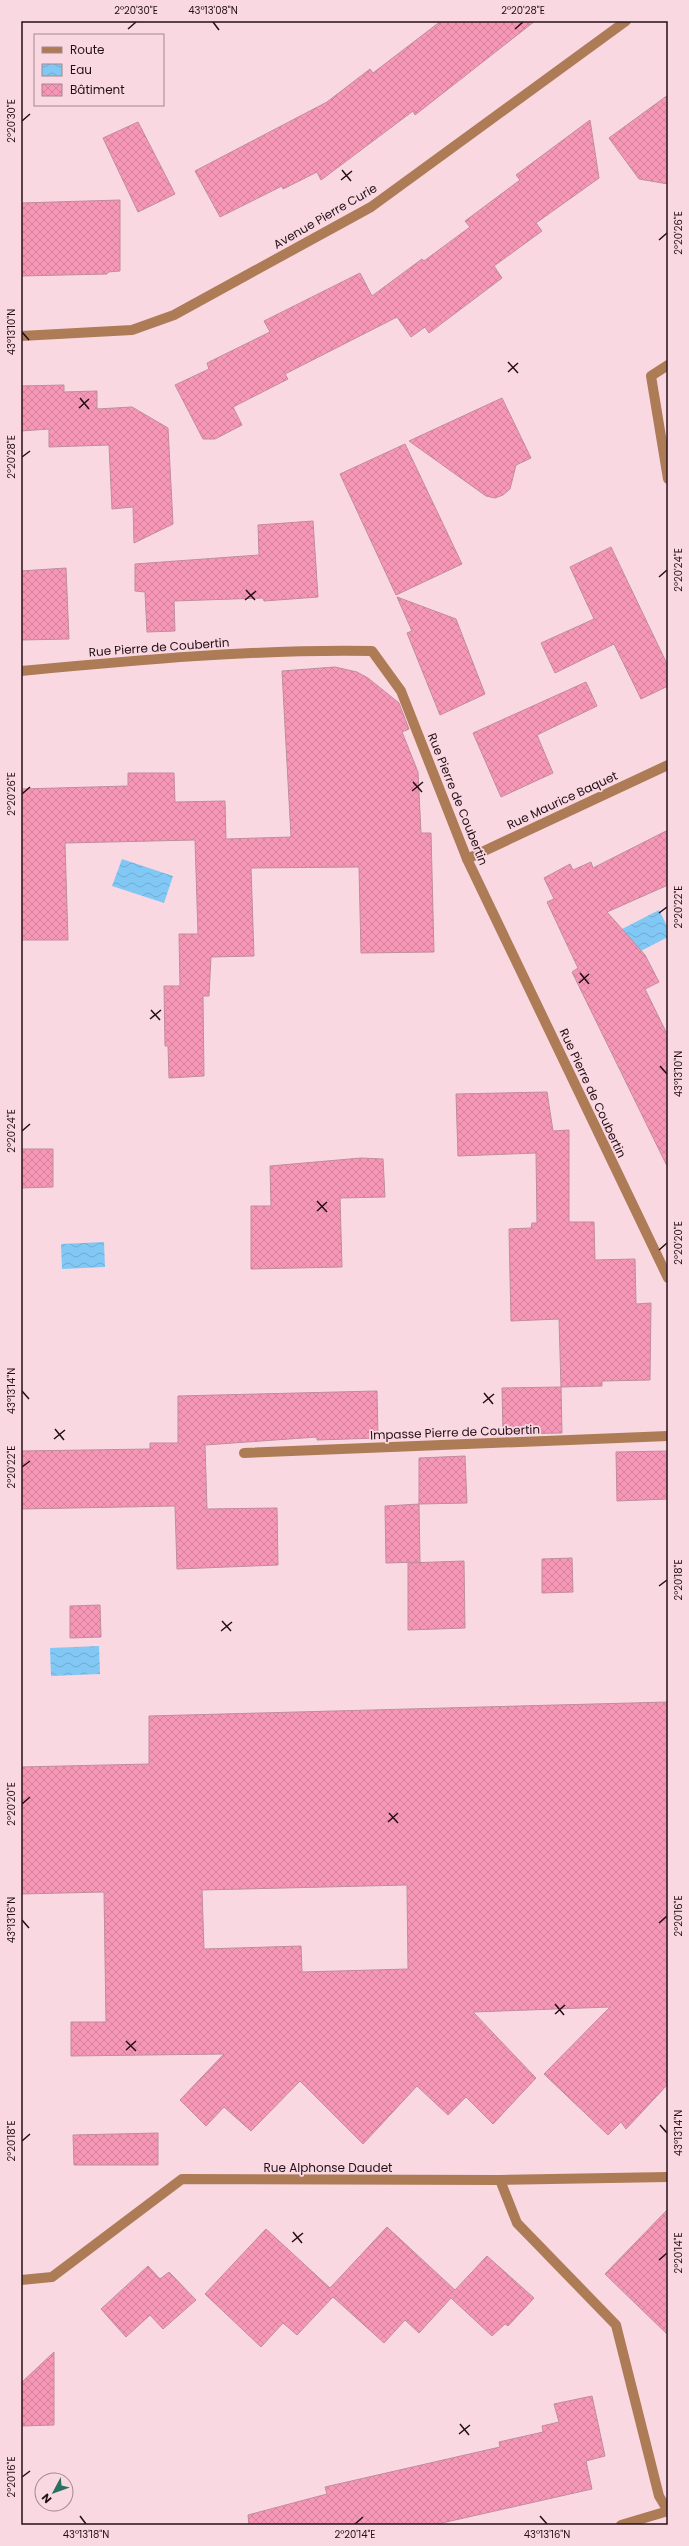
<svg xmlns="http://www.w3.org/2000/svg" width="689" height="2546" font-family="Poppins,sans-serif">
<style>
.water{fill:url(#water-waves)}
.building{fill:url(#building-cross-hatch);stroke:#c18d9e;fill-rule:evenodd}
.lines{fill:none;stroke-linecap:round;stroke-linejoin:round}
.minor{stroke:#ad7c56;stroke-width:10}
.ticks{fill:none;stroke:#231016;stroke-width:1.5}
.labels{text-anchor:middle;dominant-baseline:central;stroke-width:3.5;stroke-linejoin:round;paint-order:stroke}
.street-label{font-size:12px;fill:#231016;stroke:#fad8e2}
.neatline{fill:none;stroke:#231016;stroke-width:1.5}
.ticks-label{font-size:10px;text-anchor:middle;fill:#231016}
</style>
<defs>
<pattern id="water-waves" width="16" height="10" patternUnits="userSpaceOnUse"><rect width="16" height="10" fill="#82c8f5"/><path d="M0 5q4-4 8 0t8 0" fill="none" stroke="#70abd1"/></pattern>
<pattern id="building-cross-hatch" width="8" height="8" patternUnits="userSpaceOnUse"><rect width="8" height="8" fill="#f697b8"/><path d="M0 0l8 8M0 8l8-8" fill="none" stroke="#d3819d"/></pattern>
</defs>
<rect width="100%" height="100%" fill="#fad8e2"/>
<g class="water">
<polygon points="122,859 173,876 164,903 112,886"/>
<polygon points="659,910 668,928 668,937 635,954 622,929"/>
<polygon points="104,1242 105,1267 62,1269 61,1244"/>
<polygon points="99,1646 100,1674 51,1676 50,1648"/>
</g>
<g class="building">
<polygon points="441,21 535,21 415,115 413,111 321,180 317,172 283,189 282,186 220,217 195,171 327,102 370,69 373,73"/>
<polygon points="668,95 668,184 639,179 609,138"/>
<polygon points="590,120 599,178 536,223 542,231 494,266 502,278 429,333 425,327 411,337 397,317 285,374 288,379 233,407 242,425 215,439 203,439 175,385 209,369 207,363 270,332 264,321 360,273 372,296 422,259 424,261 470,227 465,221 520,180 516,175"/>
<polygon points="138,122 175,194 138,212 103,138"/>
<polygon points="120,200 120,271 108,272 107,274 21,276 21,203"/>
<polygon points="64,385 64,392 97,391 97,409 132,407 168,428 173,524 134,543 133,507 112,509 109,445 49,447 49,429 21,431 21,386"/>
<polygon points="502,398 531,458 516,465 510,489 503,495 495,498 486,496 409,441"/>
<polygon points="405,444 462,564 396,595 340,474"/>
<polygon points="313,521 318,597 264,601 263,598 174,601 175,631 147,632 145,592 135,591 135,564 259,555 258,525"/>
<polygon points="611,547 668,666 668,686 641,699 614,644 555,673 541,643 594,619 570,567"/>
<polygon points="66,568 69,639 21,640 21,571"/>
<polygon points="397,597 456,619 485,694 440,715 407,633 412,631"/>
<polygon points="335,667 357,672 368,678 399,703 409,729 402,732 418,772 421,833 431,833 434,952 361,953 359,867 251,868 254,956 211,957 209,996 203,996 204,1076 169,1078 168,1046 165,1046 164,986 180,986 179,934 198,934 195,840 65,843 68,940 21,940 21,789 128,786 128,773 174,773 175,802 225,801 226,839 291,837 282,671"/>
<polygon points="586,682 597,706 537,735 553,773 501,797 473,733"/>
<polygon points="668,830 668,885 607,912 645,955 659,982 645,989 668,1036 668,1168 572,972 578,968 547,902 554,899 544,878 570,864 573,870 591,862 593,868"/>
<polygon points="547,1092 553,1131 569,1130 569,1222 594,1222 595,1260 635,1259 636,1304 651,1303 650,1380 602,1381 602,1386 561,1387 559,1319 511,1321 509,1229 531,1228 532,1223 537,1223 536,1153 458,1156 456,1094"/>
<polygon points="21,1149 53,1149 53,1187 21,1188"/>
<polygon points="361,1158 383,1159 385,1197 340,1198 342,1267 251,1269 251,1206 271,1206 270,1166"/>
<polygon points="561,1387 562,1433 503,1434 502,1388"/>
<polygon points="377,1391 378,1438 317,1440 317,1437 205,1445 207,1509 277,1508 278,1565 177,1569 175,1506 21,1509 21,1451 150,1449 150,1443 178,1443 178,1396"/>
<polygon points="668,1451 668,1499 617,1501 616,1452"/>
<polygon points="465,1456 467,1503 419,1504 419,1458"/>
<polygon points="419,1504 420,1562 386,1563 385,1506"/>
<polygon points="572,1558 573,1592 542,1593 542,1559"/>
<polygon points="464,1561 465,1628 408,1630 408,1563"/>
<polygon points="100,1605 101,1637 70,1638 70,1606"/>
<path d="M 668,1702 L 668,2084 L 626,2129 L 621,2122 L 608,2135 L 544,2074 L 610,2007 L 473,2012 L 536,2078 L 493,2124 L 466,2097 L 448,2115 L 417,2086 L 363,2144 L 300,2081 L 251,2131 L 224,2107 L 206,2126 L 180,2100 L 224,2054 L 71,2056 L 71,2022 L 106,2022 L 104,1892 L 21,1894 L 21,1767 L 149,1764 L 149,1716 ZM 407,1885 L 408,1969 L 302,1972 L 301,1946 L 204,1949 L 202,1890 Z"/>
<polygon points="158,2133 158,2165 74,2165 73,2135"/>
<polygon points="668,2209 668,2335 605,2274"/>
<polygon points="387,2227 455,2290 487,2256 534,2298 508,2326 505,2324 492,2336 451,2298 419,2333 405,2320 384,2343 333,2297 297,2335 283,2323 261,2347 205,2294 266,2229 330,2288"/>
<polygon points="148,2266 160,2279 169,2272 196,2300 163,2329 150,2315 126,2337 101,2309"/>
<polygon points="54,2352 54,2425 21,2426 21,2383"/>
<polygon points="592,2396 605,2456 586,2461 592,2489 433,2525 249,2525 248,2515 327,2494 325,2487 500,2447 499,2442 543,2432 542,2426 559,2422 554,2404"/>
</g>
<g class="lines">
<g class="minor">
<polyline points="21,336 132,330 174,315 371,207 626,21"/>
<polyline points="668,365 651,376 668,479"/>
<path d="M 21,671 C 137,660 255,649 372,651 L 401,691 L 467,859 L 668,1278"/>
<polyline points="467,859 668,765"/>
<polyline points="244,1453 668,1436"/>
<polyline points="500,2180 517,2223 616,2325 659,2496 668,2511"/>
<polyline points="21,2280 52,2277 182,2179 500,2180 668,2177"/>
<polyline points="621,2525 668,2511"/>
</g>
</g>
<path class="ticks" d="M 213,22 L 219,30M 128,29 L 136,22M 515,29 L 523,22M 22,121 L 30,114M 342,170 L 351,181M 341,180 L 352,171M 659,240 L 667,233M 22,332 L 29,340M 508,362 L 518,373M 508,372 L 518,363M 80,398 L 89,409M 79,408 L 89,399M 22,457 L 30,451M 659,577 L 667,570M 246,590 L 255,600M 245,600 L 256,591M 413,782 L 422,792M 412,791 L 423,782M 22,794 L 30,787M 659,913 L 667,907M 580,973 L 589,984M 579,983 L 589,974M 151,1010 L 160,1020M 150,1019 L 161,1010M 660,1066 L 667,1074M 22,1131 L 30,1124M 317,1201 L 327,1212M 317,1211 L 327,1202M 659,1250 L 667,1243M 22,1391 L 29,1399M 484,1393 L 493,1404M 483,1403 L 494,1394M 55,1429 L 64,1440M 54,1439 L 65,1430M 22,1467 L 30,1461M 659,1586 L 667,1580M 222,1621 L 231,1631M 221,1631 L 232,1622M 22,1804 L 30,1797M 389,1813 L 398,1823M 388,1822 L 398,1813M 22,1920 L 29,1928M 659,1923 L 667,1916M 555,2004 L 564,2015M 555,2014 L 565,2005M 126,2041 L 136,2051M 126,2050 L 136,2041M 660,2125 L 667,2133M 22,2141 L 30,2134M 293,2232 L 302,2243M 292,2242 L 303,2233M 659,2260 L 667,2253M 460,2424 L 469,2435M 459,2434 L 470,2425M 22,2477 L 30,2471M 80,2516 L 86,2524M 540,2516 L 547,2524M 355,2524 L 363,2517"/>
<g class="labels">
<g class="street-label">
<text transform="translate(325 216) rotate(-30)">Avenue Pierre Curie</text>
<text transform="translate(159 647) rotate(-4)">Rue Pierre de Coubertin</text>
<text transform="translate(458 799) rotate(68)">Rue Pierre de Coubertin</text>
<text transform="translate(562 800) rotate(-25)">Rue Maurice Baquet</text>
<text transform="translate(593 1093) rotate(65)">Rue Pierre de Coubertin</text>
<text transform="translate(455 1432) rotate(-2)">Impasse Pierre de Coubertin</text>
<text x="328" y="2167">Rue Alphonse Daudet</text>
</g>
</g>
<rect width="689" height="2546" fill="none" stroke="#fad8e2" stroke-width="44"/>
<rect x="34" y="34" width="130" height="72" fill="#fad8e2" stroke="#a48890"/>
<rect x="42" y="47" width="20" height="6" fill="#ad7c56" stroke="#a48890"/>
<text x="70" y="54" font-size="12" fill="#231016">Route</text>
<rect x="42" y="64" width="20" height="12" fill="url(#water-waves)" stroke="#a48890"/>
<text x="70" y="74" font-size="12" fill="#231016">Eau</text>
<rect x="42" y="84" width="20" height="12" fill="url(#building-cross-hatch)" stroke="#a48890"/>
<text x="70" y="94" font-size="12" fill="#231016">Bâtiment</text>
<g transform="translate(54 2492) rotate(229)"><circle r="19" fill="#fad8e2" stroke="#a48890"/>
<path d="M0-3L7 15L0 10L-7 15Z" fill="#2b6f61"/>
<text y="-6" font-size="11" font-weight="bold" text-anchor="middle" fill="#231016">N</text>
</g>
<rect x="22" y="22" width="645" height="2502" class="neatline"/>
<g class="ticks-label">
<text x="136" y="14">2°20'30"E</text>
<text x="213" y="14">43°13'08"N</text>
<text x="523" y="14">2°20'28"E</text>
<text transform="translate(11 121) rotate(-90)" y="4">2°20'30"E</text>
<text transform="translate(678 233) rotate(-90)" y="4">2°20'26"E</text>
<text transform="translate(11 332) rotate(-90)" y="4">43°13'10"N</text>
<text transform="translate(11 457) rotate(-90)" y="4">2°20'28"E</text>
<text transform="translate(678 570) rotate(-90)" y="4">2°20'24"E</text>
<text transform="translate(11 794) rotate(-90)" y="4">2°20'26"E</text>
<text transform="translate(678 907) rotate(-90)" y="4">2°20'22"E</text>
<text transform="translate(678 1074) rotate(-90)" y="4">43°13'10"N</text>
<text transform="translate(11 1131) rotate(-90)" y="4">2°20'24"E</text>
<text transform="translate(678 1243) rotate(-90)" y="4">2°20'20"E</text>
<text transform="translate(11 1391) rotate(-90)" y="4">43°13'14"N</text>
<text transform="translate(11 1467) rotate(-90)" y="4">2°20'22"E</text>
<text transform="translate(678 1580) rotate(-90)" y="4">2°20'18"E</text>
<text transform="translate(11 1804) rotate(-90)" y="4">2°20'20"E</text>
<text transform="translate(678 1916) rotate(-90)" y="4">2°20'16"E</text>
<text transform="translate(11 1920) rotate(-90)" y="4">43°13'16"N</text>
<text transform="translate(678 2133) rotate(-90)" y="4">43°13'14"N</text>
<text transform="translate(11 2141) rotate(-90)" y="4">2°20'18"E</text>
<text transform="translate(678 2253) rotate(-90)" y="4">2°20'14"E</text>
<text transform="translate(11 2477) rotate(-90)" y="4">2°20'16"E</text>
<text x="86" y="2538">43°13'18"N</text>
<text x="355" y="2538">2°20'14"E</text>
<text x="547" y="2538">43°13'16"N</text>
</g>
</svg>
